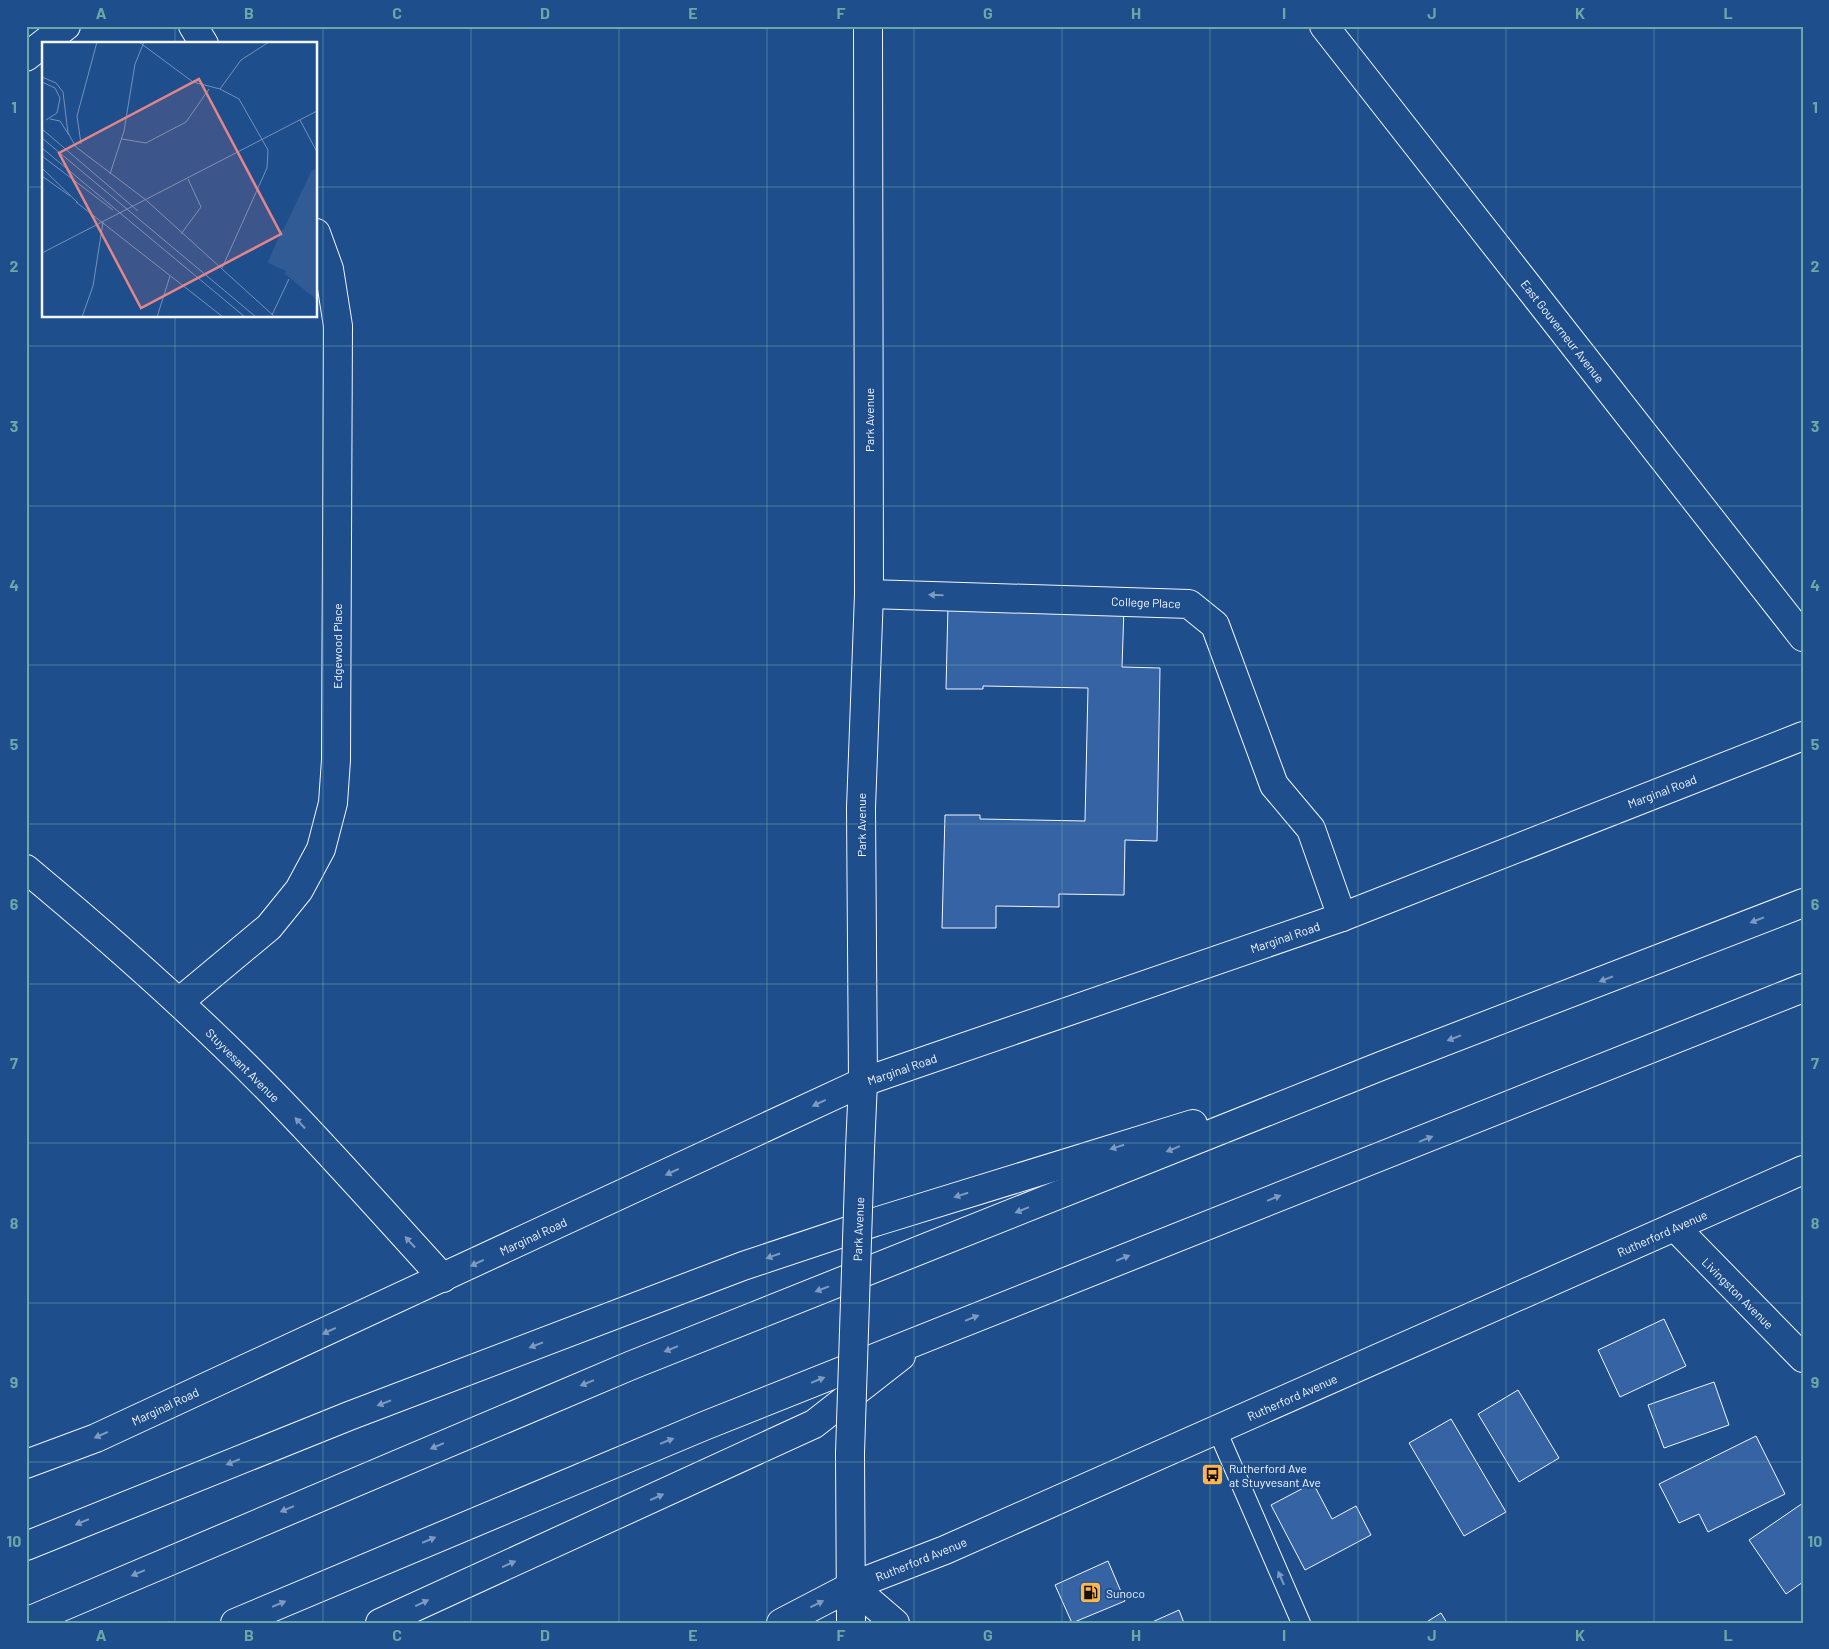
<svg xmlns="http://www.w3.org/2000/svg" width="1829" height="1649" font-family="Barlow,sans-serif">
<style>
.building{fill:#3563a3;stroke:#f2f6ff}
.lines{fill:none;stroke-linecap:round;stroke-linejoin:round}
.lane-casing{stroke:#f2f6ff;stroke-width:20}
.street-casing{stroke:#f2f6ff;stroke-width:30}
.secondary-casing{stroke:#f2f6ff;stroke-width:30}
.primary-casing{stroke:#f2f6ff;stroke-width:30}
.highway-casing{stroke:#f2f6ff;stroke-width:30}
.lane{stroke:#1f4e8c;stroke-width:18}
.street{stroke:#1f4e8c;stroke-width:28}
.secondary{stroke:#1f4e8c;stroke-width:28}
.primary{stroke:#1f4e8c;stroke-width:28}
.highway{stroke:#1f4e8c;stroke-width:28}
.secondary-bridge-casing{stroke:#f2f6ff;stroke-width:30;stroke-linecap:butt}
.secondary-bridge{stroke:#1f4e8c;stroke-width:28}
.oneway{fill:#7e9ac0}
.grid{fill:none;stroke:#6aa9a8;stroke-width:1;stroke-opacity:0.55}
.labels{text-anchor:middle;dominant-baseline:central;stroke-width:4;stroke-linejoin:round;paint-order:stroke}
.street-label{font-size:12px;fill:#f2f6ff;stroke:#1f4e8c}
.poi-label{font-size:12px;fill:#f2f6ff;stroke:#1f4e8c;text-anchor:start}
.inset-road{fill:none;stroke:#7391ba;stroke-width:1}
.view{fill:#e38589;fill-opacity:0.15;stroke:#e38589;stroke-width:2.5}
.inset-edge{fill:none;stroke:#f2f6ff;stroke-width:2.5}
.neatline{fill:none;stroke:#6aa9a8;stroke-width:2}
.grid-label{font-size:16px;text-anchor:middle;font-weight:bold;fill:#6aa9a8}
</style>
<rect width="100%" height="100%" fill="#1f4e8c"/>
<g class="building">
<polygon points="948,605 1124,608 1122,667 1160,668 1157,841 1125,840 1124,895 1059,894 1059,907 996,906 996,928 942,928 945,815 980,815 980,819 1085,821 1088,688 983,686 983,689 946,689"/>
<polygon points="1664,1319 1686,1366 1620,1397 1598,1350"/>
<polygon points="1714,1382 1729,1425 1664,1448 1648,1405"/>
<polygon points="1518,1390 1559,1458 1519,1482 1478,1414"/>
<polygon points="1451,1419 1506,1512 1464,1536 1409,1443"/>
<polygon points="1756,1436 1785,1494 1708,1532 1699,1514 1679,1523 1659,1484"/>
<polygon points="1313,1483 1332,1519 1356,1506 1371,1535 1305,1570 1271,1505"/>
<polygon points="1803,1503 1803,1582 1786,1594 1749,1540"/>
<polygon points="1108,1561 1125,1601 1072,1623 1055,1585"/>
<polygon points="1179,1610 1184,1623 1150,1623"/>
<polygon points="1441,1613 1447,1623 1425,1623"/>
</g>
<g class="lines">
<defs>
<polyline id="lane" points="1217,1430 1301,1623"/>
<g id="street">
<polyline points="193,26 204,44"/>
<polyline points="1324,26 1803,637"/>
<polyline points="26,57 66,26"/>
<polyline points="869,594 1189,604 1215,625 1274,785 1311,829 1342,917"/>
<path d="M 26,869 C 115,943 202,1020 282,1103 C 337,1160 390,1220 443,1278"/>
<polyline points="179,1002 269,927 299,890 321,849 333,803 336,760 338,326 329,269 316,233"/>
<polyline points="1675,1227 1803,1358"/>
<polyline points="852,1586 895,1623"/>
</g>
<g id="secondary">
<polyline points="860,1149 863,1082 861,808 869,594 868,26"/>
<polyline points="850,1453 851,1623"/>
</g>
<g id="primary">
<polyline points="26,1464 96,1438 863,1082 1342,917 1803,736"/>
<polyline points="781,1623 852,1586 945,1550 1803,1170"/>
</g>
<g id="highway">
<polyline points="26,1546 349,1416 743,1266 875,1222 1193,1124"/>
<polyline points="26,1622 632,1365 1381,1066 1803,903"/>
<polyline points="235,1623 704,1426 1803,988"/>
<polyline points="380,1623 814,1424 901,1356"/>
</g>
</defs>
<use href="#lane" class="lane-casing"/>
<use href="#street" class="street-casing"/>
<use href="#secondary" class="secondary-casing"/>
<use href="#primary" class="primary-casing"/>
<use href="#highway" class="highway-casing"/>
<use href="#lane" class="lane"/>
<use href="#street" class="street"/>
<use href="#secondary" class="secondary"/>
<use href="#primary" class="primary"/>
<use href="#highway" class="highway"/>
<defs>
<polyline id="secondary-bridge" points="850,1453 860,1149"/>
</defs>
<use href="#secondary-bridge" class="secondary-bridge-casing"/>
<use href="#secondary-bridge" class="secondary-bridge"/>
</g>
<defs><path id="oneway-solid" d="M-6-.8H1V-3.2L6.5 0L1 3.2V.8H-6Z" transform="scale(1.25)"/></defs>
<g class="oneway">
<use href="#oneway-solid" transform="translate(936 595) rotate(-179)"/>
<use href="#oneway-solid" transform="translate(1757 920) rotate(159)"/>
<use href="#oneway-solid" transform="translate(1606 979) rotate(159)"/>
<use href="#oneway-solid" transform="translate(1454 1038) rotate(159)"/>
<use href="#oneway-solid" transform="translate(819 1103) rotate(155)"/>
<use href="#oneway-solid" transform="translate(300 1123) rotate(-133)"/>
<use href="#oneway-solid" transform="translate(1426 1139) rotate(-22)"/>
<use href="#oneway-solid" transform="translate(1117 1147) rotate(163)"/>
<use href="#oneway-solid" transform="translate(1173 1149) rotate(158)"/>
<use href="#oneway-solid" transform="translate(672 1172) rotate(155)"/>
<use href="#oneway-solid" transform="translate(961 1195) rotate(163)"/>
<use href="#oneway-solid" transform="translate(1274 1198) rotate(-22)"/>
<use href="#oneway-solid" transform="translate(1022 1210) rotate(158)"/>
<use href="#oneway-solid" transform="translate(410 1242) rotate(-133)"/>
<use href="#oneway-solid" transform="translate(773 1256) rotate(161)"/>
<use href="#oneway-solid" transform="translate(1123 1258) rotate(-22)"/>
<use href="#oneway-solid" transform="translate(477 1263) rotate(155)"/>
<use href="#oneway-solid" transform="translate(822 1289) rotate(159)"/>
<use href="#oneway-solid" transform="translate(972 1318) rotate(-22)"/>
<use href="#oneway-solid" transform="translate(329 1331) rotate(155)"/>
<use href="#oneway-solid" transform="translate(536 1345) rotate(159)"/>
<use href="#oneway-solid" transform="translate(671 1349) rotate(158)"/>
<use href="#oneway-solid" transform="translate(818 1380) rotate(-22)"/>
<use href="#oneway-solid" transform="translate(587 1383) rotate(158)"/>
<use href="#oneway-solid" transform="translate(384 1403) rotate(159)"/>
<use href="#oneway-solid" transform="translate(101 1435) rotate(156)"/>
<use href="#oneway-solid" transform="translate(667 1441) rotate(-22)"/>
<use href="#oneway-solid" transform="translate(437 1446) rotate(157)"/>
<use href="#oneway-solid" transform="translate(233 1462) rotate(158)"/>
<use href="#oneway-solid" transform="translate(657 1497) rotate(-24)"/>
<use href="#oneway-solid" transform="translate(287 1509) rotate(157)"/>
<use href="#oneway-solid" transform="translate(82 1522) rotate(157)"/>
<use href="#oneway-solid" transform="translate(429 1540) rotate(-23)"/>
<use href="#oneway-solid" transform="translate(509 1564) rotate(-24)"/>
<use href="#oneway-solid" transform="translate(138 1573) rotate(157)"/>
<use href="#oneway-solid" transform="translate(1281 1578) rotate(-114)"/>
<use href="#oneway-solid" transform="translate(422 1603) rotate(-25)"/>
<use href="#oneway-solid" transform="translate(279 1604) rotate(-23)"/>
<use href="#oneway-solid" transform="translate(817 1604) rotate(-27)"/>
</g>
<path class="grid" d="M 175,26 L 175,44M 323,26 L 323,1623M 471,26 L 471,1623M 619,26 L 619,1623M 767,26 L 767,1623M 914,26 L 914,1623M 1062,26 L 1062,1623M 1210,26 L 1210,1623M 1358,26 L 1358,1623M 1506,26 L 1506,1623M 1654,26 L 1654,1623M 26,187 L 44,187M 316,187 L 1803,187M 175,316 L 175,1623M 26,346 L 1803,346M 26,506 L 1803,506M 26,665 L 1803,665M 26,824 L 1803,824M 26,984 L 1803,984M 26,1143 L 1803,1143M 26,1303 L 1803,1303M 26,1462 L 1803,1462"/>
<defs>
<symbol id="bus-square" viewBox="-11 -11 22 22"><rect x="-9" y="-9" width="18" height="18" rx="4" fill="#ffb74d" stroke="#1f4e8c"/><path d="M-5-6H5V4H4V6H2V4H-2V6H-4V4H-5ZM-3.5-4V0h7V-4ZM-3.5 1.2v1.5H-2V1.2ZM2 1.2v1.5H3.5V1.2Z" fill="#111"/></symbol>
<symbol id="fuel-square" viewBox="-11 -11 22 22"><rect x="-9" y="-9" width="18" height="18" rx="4" fill="#ffb74d" stroke="#1f4e8c"/><path d="M-5.5-6h7V0h2V4h1.3V-2.5L3-4.5l.8-.8L6-3V5H2.5V1h-1V6h-7ZM-4.2-4.7v3.2H.2V-4.7Z" fill="#111"/></symbol>
</defs>
<g fill-rule="evenodd">
<use href="#bus-square" x="1200" y="1462" width="25" height="25"/>
<use href="#fuel-square" x="1078" y="1580" width="25" height="25"/>
</g>
<g class="labels">
<g class="street-label">
<text transform="translate(1563 331) rotate(52)">East Gouverneur Avenue</text>
<text transform="translate(869 420) rotate(-90)">Park Avenue</text>
<text transform="translate(1146 602) rotate(2)">College Place</text>
<text transform="translate(337 646) rotate(-90)">Edgewood Place</text>
<text transform="translate(1662 791) rotate(-21)">Marginal Road</text>
<text transform="translate(861 825) rotate(-90)">Park Avenue</text>
<text transform="translate(1285 937) rotate(-19)">Marginal Road</text>
<text transform="translate(243 1065) rotate(45)">Stuyvesant Avenue</text>
<text transform="translate(902 1069) rotate(-19)">Marginal Road</text>
<text transform="translate(858 1229) rotate(-88)">Park Avenue</text>
<text transform="translate(1662 1233) rotate(-24)">Rutherford Avenue</text>
<text transform="translate(533 1236) rotate(-25)">Marginal Road</text>
<text transform="translate(1738 1293) rotate(45)">Livingston Avenue</text>
<text transform="translate(1292 1397) rotate(-24)">Rutherford Avenue</text>
<text transform="translate(165 1406) rotate(-25)">Marginal Road</text>
<text transform="translate(921 1559) rotate(-22)">Rutherford Avenue</text>
</g>
<g class="poi-label">
<text x="1229" y="1468">Rutherford Ave<tspan x="1229" dy="14">at Stuyvesant Ave</tspan></text>
<text x="1106" y="1593">Sunoco</text>
</g>
</g>
<g transform="translate(42 42)">
<rect width="275" height="275" fill="#1f4e8c"/>
<path d="M 275,127 L 275,258 L 243,232 L 244,228 L 226,220 L 270,128 Z" fill="#305b95"/>
<path d="M 275,136 L 275,163 L 264,154 ZM 240,187 L 265,197 L 251,232 L 226,221 Z" fill="#305b95"/>
<path class="inset-road" d="M 97,0 L 151,40 L 178,47 L 197,57 L 226,108 L 225,126 L 180,226M 0,35 L 14,41 L 21,50 L 26,91 L 34,105 L 104,158 L 233,275M 0,40 L 13,46 L 18,56 L 15,71 L 4,78M 178,47 L 199,18 L 227,0M 8,77 L 18,79 L 27,93M 258,78 L 275,110M 0,87 L 96,169M 0,96 L 214,275M 80,97 L 104,101 L 144,80 L 167,47M 39,102 L 35,74 L 55,0M 0,106 L 203,275M 0,114 L 71,168M 0,126 L 36,161M 68,132 L 82,89 L 93,22 L 102,0M 0,134 L 28,154M 34,160 L 181,275M 139,192 L 159,165 L 146,137M 0,211 L 275,69M 230,273 L 247,237M 40,275 L 51,244 L 61,180M 115,275 L 128,234"/>
<path class="view" d="M 157,37 L 239,192 L 99,266 L 17,111 Z"/>
<rect width="275" height="275" class="inset-edge"/>
</g>
<rect width="1829" height="1649" fill="none" stroke="#1f4e8c" stroke-width="55"/>
<rect x="28" y="28" width="1774" height="1594" class="neatline"/>
<g class="grid-label">
<text x="101" y="19">A</text>
<text x="249" y="19">B</text>
<text x="397" y="19">C</text>
<text x="545" y="19">D</text>
<text x="693" y="19">E</text>
<text x="841" y="19">F</text>
<text x="988" y="19">G</text>
<text x="1136" y="19">H</text>
<text x="1284" y="19">I</text>
<text x="1432" y="19">J</text>
<text x="1580" y="19">K</text>
<text x="1728" y="19">L</text>
<text x="14" y="113">1</text>
<text x="1815" y="113">1</text>
<text x="14" y="272">2</text>
<text x="1815" y="272">2</text>
<text x="14" y="432">3</text>
<text x="1815" y="432">3</text>
<text x="14" y="591">4</text>
<text x="1815" y="591">4</text>
<text x="14" y="750">5</text>
<text x="1815" y="750">5</text>
<text x="14" y="910">6</text>
<text x="1815" y="910">6</text>
<text x="14" y="1069">7</text>
<text x="1815" y="1069">7</text>
<text x="14" y="1229">8</text>
<text x="1815" y="1229">8</text>
<text x="14" y="1388">9</text>
<text x="1815" y="1388">9</text>
<text x="14" y="1547">10</text>
<text x="1815" y="1547">10</text>
<text x="101" y="1641">A</text>
<text x="249" y="1641">B</text>
<text x="397" y="1641">C</text>
<text x="545" y="1641">D</text>
<text x="693" y="1641">E</text>
<text x="841" y="1641">F</text>
<text x="988" y="1641">G</text>
<text x="1136" y="1641">H</text>
<text x="1284" y="1641">I</text>
<text x="1432" y="1641">J</text>
<text x="1580" y="1641">K</text>
<text x="1728" y="1641">L</text>
</g>
</svg>
